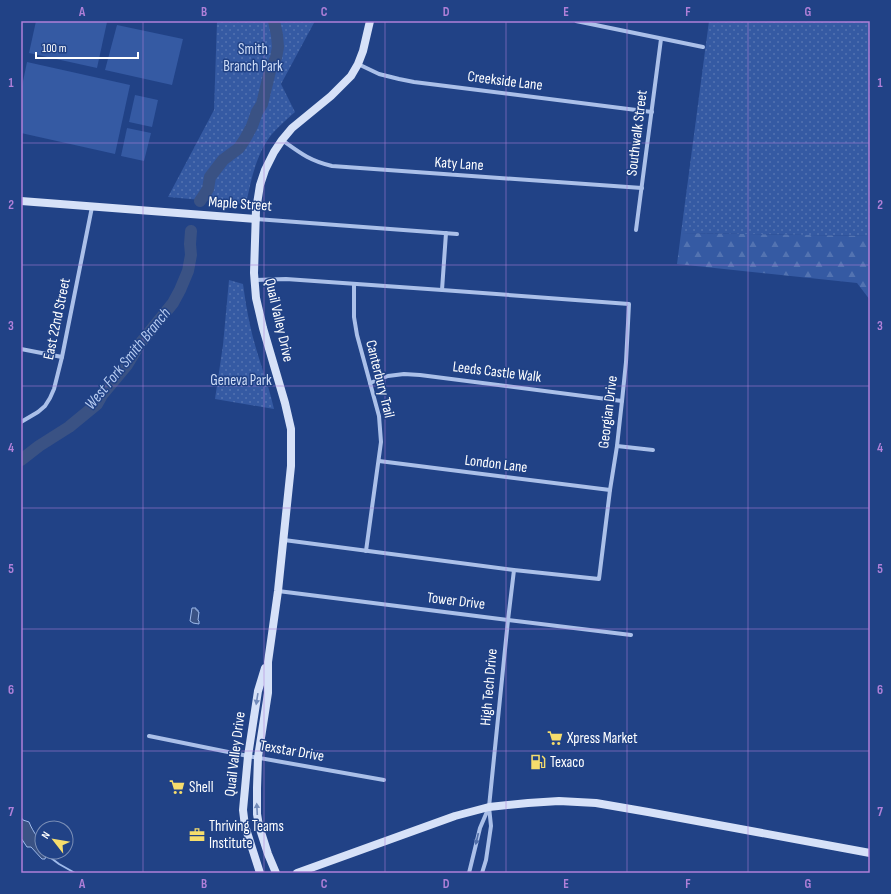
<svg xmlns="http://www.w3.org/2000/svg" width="891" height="894" font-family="'Sofia Sans Condensed',sans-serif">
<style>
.green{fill:url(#green-dots)}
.forest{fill:url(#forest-firs)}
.pitch{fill:#355aa3}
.water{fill:#3a5284;stroke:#9ebaeb}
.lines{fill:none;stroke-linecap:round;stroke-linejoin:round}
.stream{stroke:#9ebaeb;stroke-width:2}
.river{stroke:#3a5284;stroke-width:12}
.street{stroke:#abc0e9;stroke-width:4}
.secondary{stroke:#d6e1f8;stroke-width:8}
.oneway{fill:#728ab9}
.oneway2{fill:#516ea9}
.grid{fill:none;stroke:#b080d9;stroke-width:1;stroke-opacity:0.55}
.labels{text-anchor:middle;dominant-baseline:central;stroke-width:3;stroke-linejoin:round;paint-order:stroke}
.park-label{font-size:15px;fill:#cfddf7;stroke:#214286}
.street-label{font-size:15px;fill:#fff;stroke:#214286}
.poi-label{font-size:15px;fill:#fff;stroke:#214286;text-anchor:start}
.water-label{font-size:16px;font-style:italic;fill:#b6cbf1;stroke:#214286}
.neatline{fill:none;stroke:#b080d9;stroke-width:1.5}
.grid-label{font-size:13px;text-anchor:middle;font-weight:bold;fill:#b080d9}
</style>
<defs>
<pattern id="green-dots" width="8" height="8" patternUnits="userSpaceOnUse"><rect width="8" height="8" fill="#355aa3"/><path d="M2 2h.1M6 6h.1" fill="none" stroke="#5373b1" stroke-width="1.8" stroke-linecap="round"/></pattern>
<pattern id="forest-firs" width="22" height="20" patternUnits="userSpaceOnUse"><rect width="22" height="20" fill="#355aa3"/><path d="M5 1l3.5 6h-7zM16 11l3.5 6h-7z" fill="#5373b1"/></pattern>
</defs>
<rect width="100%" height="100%" fill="#214286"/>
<g class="green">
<path d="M 217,21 L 315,21 L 281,84 L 295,112 C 287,119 279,126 272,134 C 256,154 251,180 246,204 L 168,197 L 214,110 Z"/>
<polygon points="709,21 870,21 870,236 681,233"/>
<path d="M 229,280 L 243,284 C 245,298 247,312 250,325 C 256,354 268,381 274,409 L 215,399 L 223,345 Z"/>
</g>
<polygon class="forest" points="681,233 870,236 870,300 857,283 677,264"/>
<g class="pitch">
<polygon points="36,21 101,21 107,22 97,68 29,53"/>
<polygon points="117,25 183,39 172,85 105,70"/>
<polygon points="27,62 130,85 115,154 21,133 21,91"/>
<polygon points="135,95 158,100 152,127 129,122"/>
<polygon points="127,128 151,133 144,161 121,156"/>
</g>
<g class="water">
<polygon points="192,608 196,608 196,610 198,610 198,612 199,612 198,620 199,621 199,624 193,623 190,621"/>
<path d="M 21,817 L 23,820 L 29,822 C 33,833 42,841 42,852 L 53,852 L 54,853 L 51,855 L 46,855 L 45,859 L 42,859 L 31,847 L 27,847 L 21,838 Z"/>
</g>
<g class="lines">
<polyline class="stream" points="43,852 59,864 75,873"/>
<g class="river">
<polyline points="200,201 208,189 210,177 223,160 239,148 245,139 252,126 257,112 262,104 270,71 276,58 278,47 277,35 274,21"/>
<polyline points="21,460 39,446 69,427 97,404 102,395 127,365 139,345 173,303 180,290 188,271 191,255 190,244 191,231"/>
</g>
<g class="street">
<polyline points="576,21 703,47"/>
<polyline points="358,64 379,74 399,79 414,82 652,112"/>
<path d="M 282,140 C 300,153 310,161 332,166 L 642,188"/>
<polyline points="256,219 457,234"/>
<polyline points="636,230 661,39"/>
<polyline points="255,280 286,279 442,290 629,304 626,362 622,401 617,446 610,490 599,579 514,570 284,540"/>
<polyline points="354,284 354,317 357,335 379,416 381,442 366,551"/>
<polyline points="442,290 446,233"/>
<polyline points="21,349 62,357"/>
<polyline points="370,383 388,376 404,374 420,375 622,401"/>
<polyline points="21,422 38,412 45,406 50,398 54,389 62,357 92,207"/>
<polyline points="617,446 653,450"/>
<polyline points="379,461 610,490"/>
<polyline points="278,591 508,620 631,635"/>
<polyline points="149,736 248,756 384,780"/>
<polyline points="469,873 480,828 489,807"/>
<polyline points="482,873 486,860 491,826 489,807 508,620 514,570"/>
</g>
<g class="secondary">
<polyline points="21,201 256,219"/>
<polyline points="260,873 245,826 243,810 248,756 258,691 265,668"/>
<polyline points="276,873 268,854 259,826 257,814 257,788 258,757 268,693 268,662 278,591 291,466 291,429 285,403 263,328 256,298 254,273 256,210 260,185 265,170 274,152 282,140 292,128 331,96 351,76 358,64 363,51 370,21"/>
<polyline points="297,873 455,816 489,807 528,803 559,801 596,803 648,812 870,853"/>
</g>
</g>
<defs><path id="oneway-solid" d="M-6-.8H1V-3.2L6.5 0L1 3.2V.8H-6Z"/></defs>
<g class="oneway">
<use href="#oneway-solid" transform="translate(257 699) rotate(99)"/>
<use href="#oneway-solid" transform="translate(257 809) rotate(-93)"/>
</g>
<use class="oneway2" href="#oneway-solid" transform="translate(477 839) rotate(103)"/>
<path class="grid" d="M 143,21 L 143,873M 264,21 L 264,873M 385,21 L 385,873M 506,21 L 506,873M 627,21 L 627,873M 748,21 L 748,873M 21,143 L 870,143M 21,265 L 870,265M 21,386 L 870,386M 21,508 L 870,508M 21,629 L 870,629M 21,751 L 870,751"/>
<defs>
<symbol id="supermarket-bare" viewBox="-9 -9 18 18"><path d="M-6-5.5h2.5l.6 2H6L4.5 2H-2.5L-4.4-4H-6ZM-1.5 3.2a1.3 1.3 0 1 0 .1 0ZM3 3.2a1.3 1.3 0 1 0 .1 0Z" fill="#f6dd6c" stroke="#214286" stroke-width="2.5" paint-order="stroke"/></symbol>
<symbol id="fuel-bare" viewBox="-9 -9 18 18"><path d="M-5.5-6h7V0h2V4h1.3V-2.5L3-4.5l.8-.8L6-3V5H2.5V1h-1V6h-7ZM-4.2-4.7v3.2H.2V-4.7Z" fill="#f6dd6c" stroke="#214286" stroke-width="2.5" paint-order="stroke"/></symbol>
<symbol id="office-bare" viewBox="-9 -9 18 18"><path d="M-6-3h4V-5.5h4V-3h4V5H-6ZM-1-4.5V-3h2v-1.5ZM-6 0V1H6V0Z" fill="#f6dd6c" stroke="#214286" stroke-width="2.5" paint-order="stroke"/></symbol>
</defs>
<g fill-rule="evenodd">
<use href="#supermarket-bare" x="544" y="727" width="22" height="22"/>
<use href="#fuel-bare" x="527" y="751" width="22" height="22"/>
<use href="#supermarket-bare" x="166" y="776" width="22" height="22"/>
<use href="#office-bare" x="186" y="824" width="22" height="22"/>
</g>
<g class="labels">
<g class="park-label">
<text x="253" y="49">Smith<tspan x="253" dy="17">Branch Park</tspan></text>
<text x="241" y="380">Geneva Park</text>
</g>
<g class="street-label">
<text transform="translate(505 81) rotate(7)">Creekside Lane</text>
<text transform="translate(637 133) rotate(-83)">Southwalk Street</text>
<text transform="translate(459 164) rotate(4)">Katy Lane</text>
<text transform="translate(240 204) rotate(4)">Maple Street</text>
<text transform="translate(57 319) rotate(-78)">East 22nd Street</text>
<text transform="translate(279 320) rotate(77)">Quail Valley Drive</text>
<text transform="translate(497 372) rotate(7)">Leeds Castle Walk</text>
<text transform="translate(380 379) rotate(76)">Canterbury Trail</text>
<text transform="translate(608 412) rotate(-83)">Georgian Drive</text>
<text transform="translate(496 464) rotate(7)">London Lane</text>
<text transform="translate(456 601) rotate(7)">Tower Drive</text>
<text transform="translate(489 687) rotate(-85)">High Tech Drive</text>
<text transform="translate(292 751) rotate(10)">Texstar Drive</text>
<text transform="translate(235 754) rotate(-83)">Quail Valley Drive</text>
</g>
<g class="poi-label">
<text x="567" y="738">Xpress Market</text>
<text x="550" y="762">Texaco</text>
<text x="189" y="787">Shell</text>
<text x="209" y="826">Thriving Teams<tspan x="209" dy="17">Institute</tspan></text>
</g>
<g class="water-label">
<text transform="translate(128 359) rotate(-51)">West Fork Smith Branch</text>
</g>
</g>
<rect width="891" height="894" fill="none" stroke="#214286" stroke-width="44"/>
<g transform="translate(54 840) rotate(301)"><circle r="19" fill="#214286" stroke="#7a8eb6"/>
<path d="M0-3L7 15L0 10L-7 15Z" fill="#f6dd6c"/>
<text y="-6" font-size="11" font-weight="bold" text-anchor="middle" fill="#ffffff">N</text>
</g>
<path d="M36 52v6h102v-6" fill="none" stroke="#ffffff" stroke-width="2"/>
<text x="42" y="52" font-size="12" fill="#ffffff" stroke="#214286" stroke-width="3" paint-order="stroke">100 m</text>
<rect x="22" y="22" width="847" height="850" class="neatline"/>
<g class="grid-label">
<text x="82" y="16">A</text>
<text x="204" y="16">B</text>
<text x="324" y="16">C</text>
<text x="446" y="16">D</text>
<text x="566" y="16">E</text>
<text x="688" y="16">F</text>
<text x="808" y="16">G</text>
<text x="11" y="87">1</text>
<text x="880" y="87">1</text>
<text x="11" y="209">2</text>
<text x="880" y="209">2</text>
<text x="11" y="330">3</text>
<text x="880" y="330">3</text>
<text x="11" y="452">4</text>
<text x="880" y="452">4</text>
<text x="11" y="573">5</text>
<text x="880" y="573">5</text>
<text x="11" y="694">6</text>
<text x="880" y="694">6</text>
<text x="11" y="816">7</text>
<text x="880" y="816">7</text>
<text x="82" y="888">A</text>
<text x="204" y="888">B</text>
<text x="324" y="888">C</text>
<text x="446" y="888">D</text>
<text x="566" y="888">E</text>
<text x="688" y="888">F</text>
<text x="808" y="888">G</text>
</g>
</svg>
